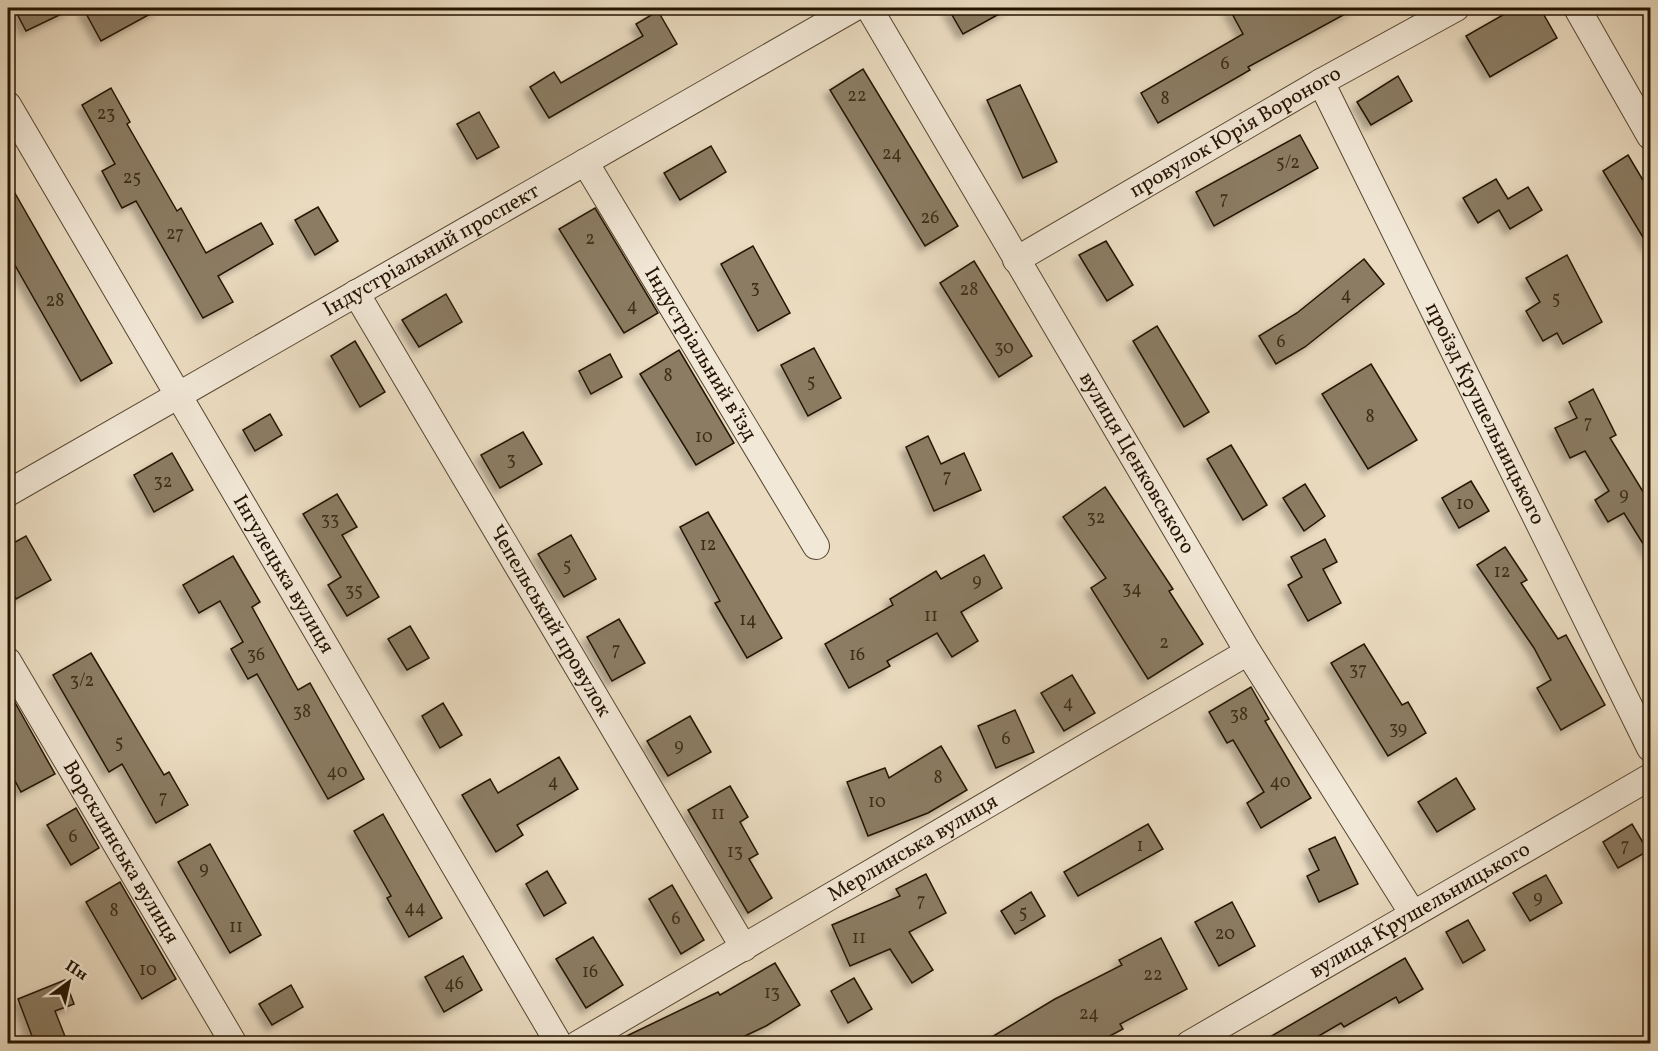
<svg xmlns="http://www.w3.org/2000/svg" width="1658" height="1051" font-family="Vollkorn,serif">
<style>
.building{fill:#8b7c64;stroke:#241400;stroke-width:1.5;filter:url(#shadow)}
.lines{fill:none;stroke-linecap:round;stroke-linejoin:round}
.minor-casing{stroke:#564630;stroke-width:28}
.minor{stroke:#f2e8d7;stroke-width:26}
.labels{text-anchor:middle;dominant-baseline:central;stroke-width:5;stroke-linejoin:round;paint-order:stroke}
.number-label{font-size:18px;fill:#3e2e19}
.street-label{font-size:21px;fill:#241400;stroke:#f2e8d7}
</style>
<defs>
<filter id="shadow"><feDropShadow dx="-5.5" dy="5.5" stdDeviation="3" flood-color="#0004"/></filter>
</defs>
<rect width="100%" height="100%" fill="#ebdcc1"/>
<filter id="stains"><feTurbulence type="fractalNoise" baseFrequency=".00333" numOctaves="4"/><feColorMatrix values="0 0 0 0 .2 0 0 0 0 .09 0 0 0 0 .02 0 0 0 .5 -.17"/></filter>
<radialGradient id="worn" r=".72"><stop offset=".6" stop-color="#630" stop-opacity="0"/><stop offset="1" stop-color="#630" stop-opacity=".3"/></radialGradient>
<g class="building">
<polygon points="14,8 74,8 26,31"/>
<polygon points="83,8 161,8 101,41"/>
<polygon points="948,8 1010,8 963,34"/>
<polygon points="1229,8 1356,8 1248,67 1250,70 1158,123 1141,93 1243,34"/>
<polygon points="1515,8 1540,8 1557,38 1490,77 1466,36"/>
<polygon points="658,11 677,44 549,118 530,87 554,72 561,83 643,36 636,24"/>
<polygon points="863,69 958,226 925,246 830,90"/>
<polygon points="1398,76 1412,101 1371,125 1357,102"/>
<polygon points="1020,85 1057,162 1023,178 987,100"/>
<polygon points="111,88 130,122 127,124 177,211 181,208 206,253 261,223 273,244 218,276 233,302 203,318 136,201 122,208 102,171 115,164 82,105"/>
<polygon points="479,112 499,147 477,159 457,124"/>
<polygon points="1300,135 1318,168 1214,226 1196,192"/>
<polygon points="711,146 726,172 680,200 664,173"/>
<polygon points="1628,155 1650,192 1650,249 1603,171"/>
<polygon points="1496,179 1508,199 1528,187 1542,210 1510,229 1499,210 1478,223 1463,198"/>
<polygon points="8,181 112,363 81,381 8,253"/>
<polygon points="318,207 338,241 315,255 295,220"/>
<polygon points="595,208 658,313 624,333 559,229"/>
<polygon points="1106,241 1133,285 1107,301 1079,255"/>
<polygon points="753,246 790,313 758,331 721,264"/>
<polygon points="1567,255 1602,322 1563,344 1557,333 1543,341 1526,311 1540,302 1526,278"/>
<polygon points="1364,259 1384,284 1305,347 1276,364 1259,336 1297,313"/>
<polygon points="974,261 1032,356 999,377 940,283"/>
<polygon points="446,294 462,322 419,347 402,320"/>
<polygon points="1157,326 1209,412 1184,427 1133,341"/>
<polygon points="355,341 385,392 360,407 331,356"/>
<polygon points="814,348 841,398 808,416 781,365"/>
<polygon points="679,350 734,443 696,465 640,374"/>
<polygon points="610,354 622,377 591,394 579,371"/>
<polygon points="1371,364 1417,440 1368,469 1322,394"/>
<polygon points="1593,389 1616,435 1610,438 1650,503 1650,555 1624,513 1608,522 1595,500 1609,491 1585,451 1570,458 1555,428 1577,418 1569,402"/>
<polygon points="270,414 282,435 255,451 243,430"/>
<polygon points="523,432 542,464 500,488 481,455"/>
<polygon points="928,436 941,464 964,453 981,490 934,511 906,447"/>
<polygon points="1231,445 1267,505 1243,520 1207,459"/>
<polygon points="172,453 193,490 154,512 134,475"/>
<polygon points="1471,481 1489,511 1459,528 1442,498"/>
<polygon points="1305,484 1325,516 1304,531 1283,498"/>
<polygon points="1105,487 1173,589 1169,591 1203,644 1148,679 1091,588 1106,578 1063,517"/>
<polygon points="337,494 357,527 342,535 379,597 347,616 328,585 341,577 303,514"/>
<polygon points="708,512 782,638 747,658 715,603 720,601 680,527"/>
<polygon points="571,535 596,579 564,597 538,554"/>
<polygon points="26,536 51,580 16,599 8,583 8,546"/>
<polygon points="1325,539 1337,562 1323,569 1341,603 1308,621 1288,585 1302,577 1291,557"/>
<polygon points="1505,547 1527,580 1521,583 1558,639 1566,635 1605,705 1561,730 1537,688 1551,680 1534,648 1477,565"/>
<polygon points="984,555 1002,588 961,612 978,641 952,657 937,633 887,661 890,666 849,688 825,644 893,605 890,599 936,571 941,579"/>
<polygon points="233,556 260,602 252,607 298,690 310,683 364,779 328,799 257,674 248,679 231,649 243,642 220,601 199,613 183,585"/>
<polygon points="619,619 645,663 612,681 587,637"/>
<polygon points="410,626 429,658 407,670 388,639"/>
<polygon points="1364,644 1402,705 1408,702 1426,733 1388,756 1331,663"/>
<polygon points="91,653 164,775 169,772 188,805 156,823 122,764 109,772 53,675"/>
<polygon points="1072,675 1095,713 1064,731 1041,693"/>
<polygon points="1251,687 1269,719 1265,721 1311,798 1261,828 1247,803 1264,792 1233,740 1227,743 1209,712"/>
<polygon points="8,690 55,774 21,792 8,768"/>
<polygon points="443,703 462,735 440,748 422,716"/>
<polygon points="1015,710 1034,752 996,768 978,726"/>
<polygon points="690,716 711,752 668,776 647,741"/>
<polygon points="941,746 967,790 928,813 868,836 847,782 885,768 889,778"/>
<polygon points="559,757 578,789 517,825 523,835 496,852 462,795 490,779 498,793"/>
<polygon points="1456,778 1475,809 1437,832 1418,802"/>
<polygon points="730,786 748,817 740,822 758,854 749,859 772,898 748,913 688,810"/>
<polygon points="76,808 99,848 71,865 47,825"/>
<polygon points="383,814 442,918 409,937 387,898 391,896 354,831"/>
<polygon points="1148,824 1163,849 1078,896 1064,872"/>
<polygon points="1632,824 1648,851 1618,868 1603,842"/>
<polygon points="1335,837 1358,884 1319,902 1307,876 1319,870 1309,849"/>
<polygon points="210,844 261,935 230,953 178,862"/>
<polygon points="547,871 566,903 544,916 526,884"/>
<polygon points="926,874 946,913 909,932 933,970 912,983 890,949 850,966 832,925 900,896 896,889"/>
<polygon points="1546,875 1562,903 1530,921 1513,893"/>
<polygon points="120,882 176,979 142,999 86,902"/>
<polygon points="672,885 704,940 681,954 649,899"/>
<polygon points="1031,892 1045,916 1015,934 1001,911"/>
<polygon points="1232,902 1255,946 1219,966 1195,922"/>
<polygon points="1468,920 1485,950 1463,963 1446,932"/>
<polygon points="593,937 623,985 586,1008 556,959"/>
<polygon points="1161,938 1187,989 1120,1024 1123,1029 1095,1044 980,1044 1055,999 1122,965 1119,960"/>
<polygon points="463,956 482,990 444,1012 425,977"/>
<polygon points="1405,958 1423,989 1399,1003 1396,997 1344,1027 1341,1023 1305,1044 1258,1044"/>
<polygon points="775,963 800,1005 766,1026 728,1044 610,1044 718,992 720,995"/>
<polygon points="854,978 872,1009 848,1023 831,991"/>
<polygon points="65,980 74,1004 55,1011 68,1044 35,1044 18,999"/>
<polygon points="291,985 303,1007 272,1025 259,1004"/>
</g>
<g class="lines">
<defs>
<g id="minor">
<path id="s1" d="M 869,8 L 1248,652 L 1413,914"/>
<polyline points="1577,8 1650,136"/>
<path id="s2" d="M 1321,82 L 1650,748"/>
<path id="s3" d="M 8,105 L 559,1044"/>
<path id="s4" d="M 585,162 L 816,546"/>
<path id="s5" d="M 1016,260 L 1321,82 L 1456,8"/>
<path id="s6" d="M 356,293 L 744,948"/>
<path id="s7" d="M 8,493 L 854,8"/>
<path id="s8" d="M 8,661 L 234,1044"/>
<path id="s9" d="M 578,1044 L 1248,652"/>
<path id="s10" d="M 1189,1044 L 1650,777"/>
</g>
</defs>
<use href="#minor" class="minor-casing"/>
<use href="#minor" class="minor"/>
</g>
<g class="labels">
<g class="number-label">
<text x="1225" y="64">6</text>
<text x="857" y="96">22</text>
<text x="1165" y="99">8</text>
<text x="106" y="114">23</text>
<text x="892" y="154">24</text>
<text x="1288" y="163">5/2</text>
<text x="132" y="178">25</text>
<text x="1224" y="199">7</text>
<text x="930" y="218">26</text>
<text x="175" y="234">27</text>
<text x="590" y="239">2</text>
<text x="755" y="288">3</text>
<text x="969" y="290">28</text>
<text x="1346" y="295">4</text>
<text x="1556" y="299">5</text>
<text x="55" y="301">28</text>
<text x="632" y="306">4</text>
<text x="1281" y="342">6</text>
<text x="1004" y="348">30</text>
<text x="668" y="376">8</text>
<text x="811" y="382">5</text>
<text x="1370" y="417">8</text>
<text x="1588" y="423">7</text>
<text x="704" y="437">10</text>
<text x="511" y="460">3</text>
<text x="947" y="477">7</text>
<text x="163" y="482">32</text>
<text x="1624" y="495">9</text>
<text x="1465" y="504">10</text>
<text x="1096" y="518">32</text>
<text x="330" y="520">33</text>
<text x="708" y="545">12</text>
<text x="567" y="566">5</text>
<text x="1502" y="572">12</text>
<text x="977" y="581">9</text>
<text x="1132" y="589">34</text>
<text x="354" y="591">35</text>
<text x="931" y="616">11</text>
<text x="748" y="620">14</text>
<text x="1164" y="643">2</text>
<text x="616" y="650">7</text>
<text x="256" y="655">36</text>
<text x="857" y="655">16</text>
<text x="1358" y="670">37</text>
<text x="82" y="681">3/2</text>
<text x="1068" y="703">4</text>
<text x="302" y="712">38</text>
<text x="1239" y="715">38</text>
<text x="1398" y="729">39</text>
<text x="1006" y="739">6</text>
<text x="119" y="743">5</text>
<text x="679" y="746">9</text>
<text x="337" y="772">40</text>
<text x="938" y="778">8</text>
<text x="553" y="782">4</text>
<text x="1280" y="782">40</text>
<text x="163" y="798">7</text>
<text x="877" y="802">10</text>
<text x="718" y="814">11</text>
<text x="73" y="837">6</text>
<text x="1140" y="846">1</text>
<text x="1625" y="846">7</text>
<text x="735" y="852">13</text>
<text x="204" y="869">9</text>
<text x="1538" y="898">9</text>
<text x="921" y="901">7</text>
<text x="415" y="908">44</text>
<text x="114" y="911">8</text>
<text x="1023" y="913">5</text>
<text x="676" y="919">6</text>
<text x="236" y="927">11</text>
<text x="1225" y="934">20</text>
<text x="859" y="938">11</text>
<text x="148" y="970">10</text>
<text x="590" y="972">16</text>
<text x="1153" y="975">22</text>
<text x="454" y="984">46</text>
<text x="772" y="993">13</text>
<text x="1089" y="1014">24</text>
</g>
<g class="street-label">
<text stroke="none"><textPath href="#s5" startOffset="254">провулок Юрія Вороного</textPath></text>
<text stroke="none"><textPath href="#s7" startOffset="488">Індустріальний проспект</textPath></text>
<text stroke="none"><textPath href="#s4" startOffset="224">Індустріальний в’їзд</textPath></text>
<text stroke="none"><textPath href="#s2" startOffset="370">проїзд Крушельницького</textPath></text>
<text stroke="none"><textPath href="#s1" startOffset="528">вулиця Ценковського</textPath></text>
<text stroke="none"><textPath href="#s3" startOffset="544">Інгулецька вулиця</textPath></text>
<text stroke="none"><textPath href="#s6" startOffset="381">Чепельський провулок</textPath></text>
<text stroke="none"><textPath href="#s9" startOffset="388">Мерлинська вулиця</textPath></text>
<text stroke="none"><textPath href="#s8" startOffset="222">Ворсклинська вулиця</textPath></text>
<text stroke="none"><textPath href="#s10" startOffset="267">вулиця Крушельницького</textPath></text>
</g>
</g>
<rect width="1658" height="1051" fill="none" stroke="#ebdcc1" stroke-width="30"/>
<rect x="9" y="9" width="1640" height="1033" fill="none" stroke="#241400" stroke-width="3"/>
<rect x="15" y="15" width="1628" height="1021" fill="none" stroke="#241400" stroke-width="1.5"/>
<g transform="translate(69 982) rotate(33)" stroke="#f2e8d7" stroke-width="4.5" paint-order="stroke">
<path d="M0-4.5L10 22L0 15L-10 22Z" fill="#241400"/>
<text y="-9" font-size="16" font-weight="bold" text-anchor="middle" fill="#241400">Пн</text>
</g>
<rect width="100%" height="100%" filter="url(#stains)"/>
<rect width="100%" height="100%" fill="url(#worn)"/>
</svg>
